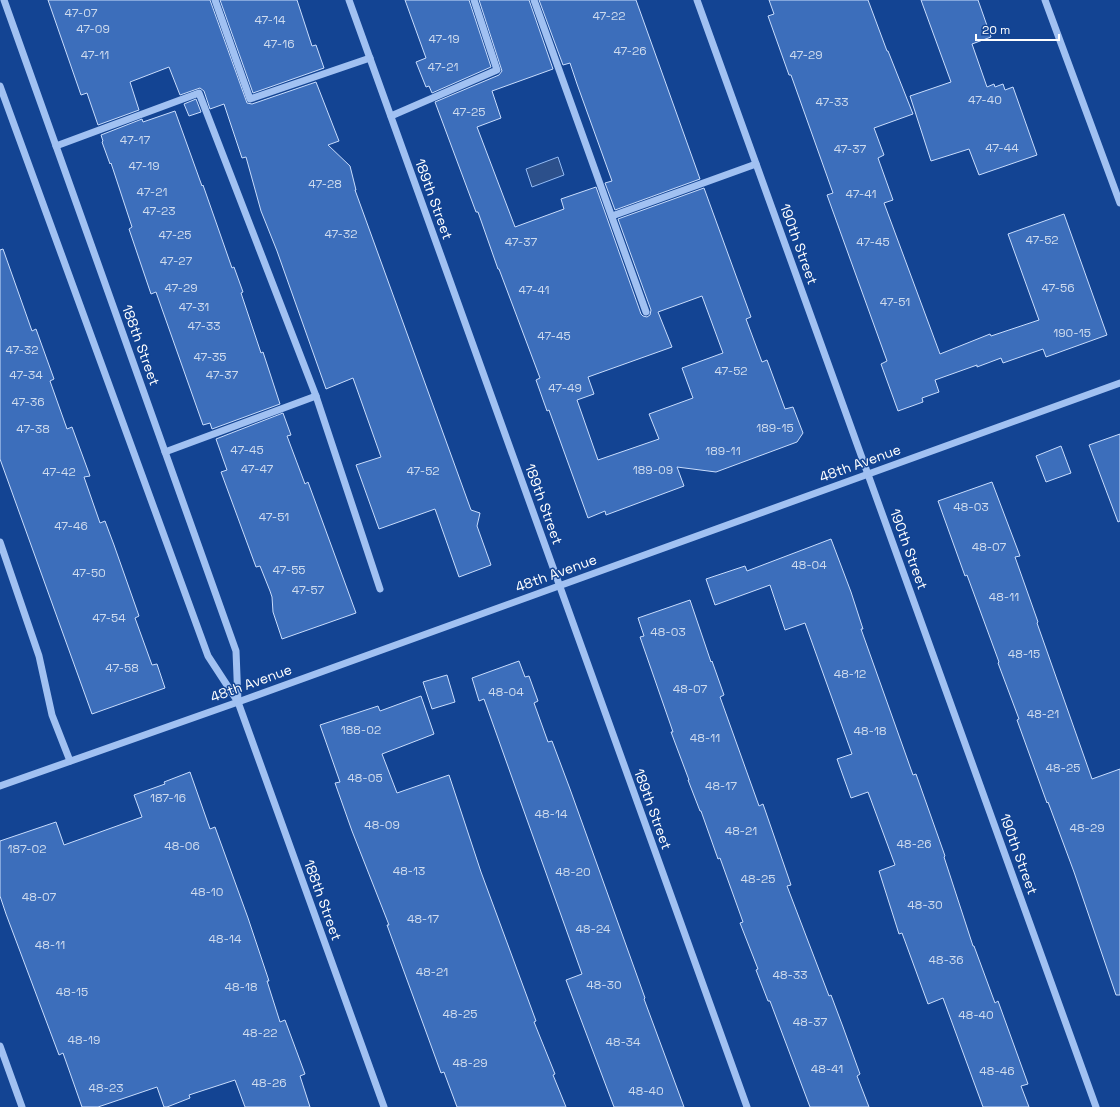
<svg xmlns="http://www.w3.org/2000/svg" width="1120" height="1107" font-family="'Space Grotesk',sans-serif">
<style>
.water{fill:#2c508b;stroke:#93bbf5}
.building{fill:#3c6ebb;stroke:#c9ddfd;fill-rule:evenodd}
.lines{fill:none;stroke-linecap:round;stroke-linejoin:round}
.minor{stroke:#a1c1f2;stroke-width:7}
.labels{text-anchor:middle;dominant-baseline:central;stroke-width:3;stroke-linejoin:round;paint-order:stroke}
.number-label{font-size:12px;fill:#cedbee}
.street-label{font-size:14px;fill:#fff;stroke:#134493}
</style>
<rect width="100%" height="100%" fill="#134493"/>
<polygon class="water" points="558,157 564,175 532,187 526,169"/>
<g class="building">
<polygon points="48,0 210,0 247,103 252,104 316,82 339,141 328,145 350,166 356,190 355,190 471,510 480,513 477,526 491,565 459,577 435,509 379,529 356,465 381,457 353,378 326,389 277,251 261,211 246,157 242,158 224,104 210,109 204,91 200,88 180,95 169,67 130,82 139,110 98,125 87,93 81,95"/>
<polygon points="220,0 297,0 312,46 316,45 324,68 253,93"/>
<polygon points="405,0 469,0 491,67 432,93 429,86 426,87 416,62 426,58"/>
<path d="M 479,0 L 529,0 L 553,69 L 492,91 L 501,118 L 477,127 L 515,227 L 564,209 L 561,199 L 596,187 L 641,314 L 643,316 L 647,317 L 650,315 L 651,310 L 618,219 L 704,188 L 751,317 L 746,319 L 762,362 L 767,360 L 785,409 L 793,407 L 803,433 L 797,442 L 716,472 L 677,467 L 684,486 L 606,515 L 605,511 L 588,518 L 549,410 L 547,411 L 536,380 L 540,378 L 499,269 L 498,269 L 478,212 L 476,212 L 435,102 L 499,75 L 502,71 ZM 702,296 L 723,353 L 682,368 L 693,398 L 649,414 L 659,439 L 598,460 L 577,400 L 594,394 L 588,377 L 672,347 L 658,312 Z"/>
<polygon points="539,0 636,0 700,179 615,210 605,183 612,181 577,84 570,63 563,65"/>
<polygon points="769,0 868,0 887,51 888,51 913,114 874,128 884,155 878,158 893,200 884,203 940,354 990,334 991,336 1039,320 1008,234 1064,214 1107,335 1046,357 1043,349 1003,363 1001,358 977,367 977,365 935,380 939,392 922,398 923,402 898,411 881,364 887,361 827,195 833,193 791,75 789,75 768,16 774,14"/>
<polygon points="921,0 978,0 991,37 972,44 987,87 994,84 995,87 1003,84 1005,90 1013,87 1037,155 979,175 969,149 931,161 910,96 951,82"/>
<polygon points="196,99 201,112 189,116 184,104"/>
<polygon points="175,111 202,186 203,185 232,268 234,267 243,292 241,293 261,353 263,352 280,404 212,429 210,423 203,425 156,292 151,294 129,229 132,227 111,163 110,164 102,142 103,141 101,135 142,119 143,122"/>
<polygon points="3,249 32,331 36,329 54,379 50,381 67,429 72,427 90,476 84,477 100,523 105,521 114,545 139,616 135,618 152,665 157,664 165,688 92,714 0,459 0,250"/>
<polygon points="283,413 291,435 287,436 305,484 308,482 356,613 282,639 273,612 272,597 270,591 260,566 256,567 221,472 227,470 216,439"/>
<polygon points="1120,434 1120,521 1118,522 1089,445"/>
<polygon points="1061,446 1071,473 1046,482 1036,456"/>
<polygon points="992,482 1020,556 1015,557 1038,622 1037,623 1092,779 1120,769 1120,995 1116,995 1074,872 1048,802 1047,803 1017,720 1019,719 998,663 999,662 967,575 965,576 938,501"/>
<polygon points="831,539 851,592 863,629 861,629 913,775 916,774 945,856 944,857 973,946 974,946 995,1003 998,1001 1028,1084 1021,1086 1029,1107 983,1107 943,998 928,1004 902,933 899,934 879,871 895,865 868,792 851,798 837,759 852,754 805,623 785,630 770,585 715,605 706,579 745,566 747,571"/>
<polygon points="690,600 711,662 712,661 724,695 720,697 759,806 763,804 791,885 787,886 829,996 831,995 843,1027 860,1074 857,1076 869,1107 810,1107 770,1001 768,1001 756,970 758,969 740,923 743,922 720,858 718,859 701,811 700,811 688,780 689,780 671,732 673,732 640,637 644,636 638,618"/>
<polygon points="519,661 525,677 529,676 538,701 534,703 548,742 552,741 570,789 645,998 644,999 684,1107 614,1107 566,980 582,974 484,699 479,701 472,678"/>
<polygon points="447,675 455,702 432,709 423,682"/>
<polygon points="421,696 434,734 382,754 397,793 449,775 481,872 536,1021 534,1022 555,1074 553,1075 566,1107 457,1107 444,1072 441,1073 425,1029 387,925 389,925 352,831 335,783 340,782 320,725 378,706 380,711"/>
<polygon points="190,772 210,829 215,827 248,918 269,981 267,981 280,1022 285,1020 305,1074 300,1076 310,1107 245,1107 235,1080 189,1095 190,1098 167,1107 164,1107 157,1087 98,1107 82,1107 63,1053 59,1055 6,914 0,896 0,841 56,822 64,845 142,817 134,795 165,784 164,782"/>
</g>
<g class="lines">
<g class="minor">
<polyline points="4,0 236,651 238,702"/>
<polyline points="215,0 250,99 370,58"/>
<polyline points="349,0 747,1107"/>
<polyline points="534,0 646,312"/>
<polyline points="697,0 1096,1107"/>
<polyline points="1045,0 1120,203"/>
<polyline points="0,86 208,656 238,702 384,1107"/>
<polyline points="391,116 497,70 474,0"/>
<polyline points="56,146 199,93 316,396 380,589"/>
<polyline points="612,216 756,164"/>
<polyline points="165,452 316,396"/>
<polyline points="0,542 39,656 52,715 70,761"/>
<polyline points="0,786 238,702 1120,383"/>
<polyline points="0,1046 22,1107"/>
</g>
</g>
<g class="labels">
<g class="number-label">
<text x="81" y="13">47-07</text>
<text x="609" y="16">47-22</text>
<text x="270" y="20">47-14</text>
<text x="93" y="29">47-09</text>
<text x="444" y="39">47-19</text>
<text x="279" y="44">47-16</text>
<text x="630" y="51">47-26</text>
<text x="95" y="55">47-11</text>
<text x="806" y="55">47-29</text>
<text x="443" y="67">47-21</text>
<text x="985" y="100">47-40</text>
<text x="832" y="102">47-33</text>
<text x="469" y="112">47-25</text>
<text x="135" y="140">47-17</text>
<text x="1002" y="148">47-44</text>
<text x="850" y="149">47-37</text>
<text x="144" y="166">47-19</text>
<text x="325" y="184">47-28</text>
<text x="152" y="192">47-21</text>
<text x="861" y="194">47-41</text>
<text x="159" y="211">47-23</text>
<text x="341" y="234">47-32</text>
<text x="175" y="235">47-25</text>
<text x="1042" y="240">47-52</text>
<text x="521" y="242">47-37</text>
<text x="873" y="242">47-45</text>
<text x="176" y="261">47-27</text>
<text x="181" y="288">47-29</text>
<text x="1058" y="288">47-56</text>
<text x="534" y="290">47-41</text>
<text x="895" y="302">47-51</text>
<text x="194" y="307">47-31</text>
<text x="204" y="326">47-33</text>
<text x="1072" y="333">190-15</text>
<text x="554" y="336">47-45</text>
<text x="22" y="350">47-32</text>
<text x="210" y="357">47-35</text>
<text x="731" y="371">47-52</text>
<text x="26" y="375">47-34</text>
<text x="222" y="375">47-37</text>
<text x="565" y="388">47-49</text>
<text x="28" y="402">47-36</text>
<text x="775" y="428">189-15</text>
<text x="33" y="429">47-38</text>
<text x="247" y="450">47-45</text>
<text x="723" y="451">189-11</text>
<text x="257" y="469">47-47</text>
<text x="653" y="470">189-09</text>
<text x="423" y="471">47-52</text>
<text x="59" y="472">47-42</text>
<text x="971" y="507">48-03</text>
<text x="274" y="517">47-51</text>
<text x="71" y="526">47-46</text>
<text x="989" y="547">48-07</text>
<text x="809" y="565">48-04</text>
<text x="289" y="570">47-55</text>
<text x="89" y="573">47-50</text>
<text x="308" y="590">47-57</text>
<text x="1004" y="597">48-11</text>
<text x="109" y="618">47-54</text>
<text x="668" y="632">48-03</text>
<text x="1024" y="654">48-15</text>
<text x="122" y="668">47-58</text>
<text x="850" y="674">48-12</text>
<text x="690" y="689">48-07</text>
<text x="506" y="692">48-04</text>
<text x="1043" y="714">48-21</text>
<text x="361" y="730">188-02</text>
<text x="870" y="731">48-18</text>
<text x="705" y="738">48-11</text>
<text x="1063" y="768">48-25</text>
<text x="365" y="778">48-05</text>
<text x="721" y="786">48-17</text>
<text x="168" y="798">187-16</text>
<text x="551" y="814">48-14</text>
<text x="382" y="825">48-09</text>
<text x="1087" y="828">48-29</text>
<text x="741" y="831">48-21</text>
<text x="914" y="844">48-26</text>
<text x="182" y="846">48-06</text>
<text x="27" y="849">187-02</text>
<text x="409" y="871">48-13</text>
<text x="573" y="872">48-20</text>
<text x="758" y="879">48-25</text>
<text x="207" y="892">48-10</text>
<text x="39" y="897">48-07</text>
<text x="925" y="905">48-30</text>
<text x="423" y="919">48-17</text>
<text x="593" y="929">48-24</text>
<text x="225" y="939">48-14</text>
<text x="50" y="945">48-11</text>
<text x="946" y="960">48-36</text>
<text x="432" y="972">48-21</text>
<text x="790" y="975">48-33</text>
<text x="604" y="985">48-30</text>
<text x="241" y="987">48-18</text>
<text x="72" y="992">48-15</text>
<text x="460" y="1014">48-25</text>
<text x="976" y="1015">48-40</text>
<text x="810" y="1022">48-37</text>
<text x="260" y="1033">48-22</text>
<text x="84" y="1040">48-19</text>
<text x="623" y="1042">48-34</text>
<text x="470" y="1063">48-29</text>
<text x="827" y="1069">48-41</text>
<text x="997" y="1071">48-46</text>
<text x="269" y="1083">48-26</text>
<text x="106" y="1088">48-23</text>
<text x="646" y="1091">48-40</text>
</g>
<g class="street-label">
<text transform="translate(434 199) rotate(70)">189th Street</text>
<text transform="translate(799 244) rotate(70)">190th Street</text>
<text transform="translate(141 345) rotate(70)">188th Street</text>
<text transform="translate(860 463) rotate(-20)">48th Avenue</text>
<text transform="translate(544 504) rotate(70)">189th Street</text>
<text transform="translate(909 549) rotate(70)">190th Street</text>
<text transform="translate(556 573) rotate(-20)">48th Avenue</text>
<text transform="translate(251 683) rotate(-20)">48th Avenue</text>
<text transform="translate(653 809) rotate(70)">189th Street</text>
<text transform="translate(1019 854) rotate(70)">190th Street</text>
<text transform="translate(323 900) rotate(70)">188th Street</text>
</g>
</g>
<path d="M976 34v6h83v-6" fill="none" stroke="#ffffff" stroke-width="2"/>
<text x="982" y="34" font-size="12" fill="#ffffff" stroke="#134493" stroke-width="3" paint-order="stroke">20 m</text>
</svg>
